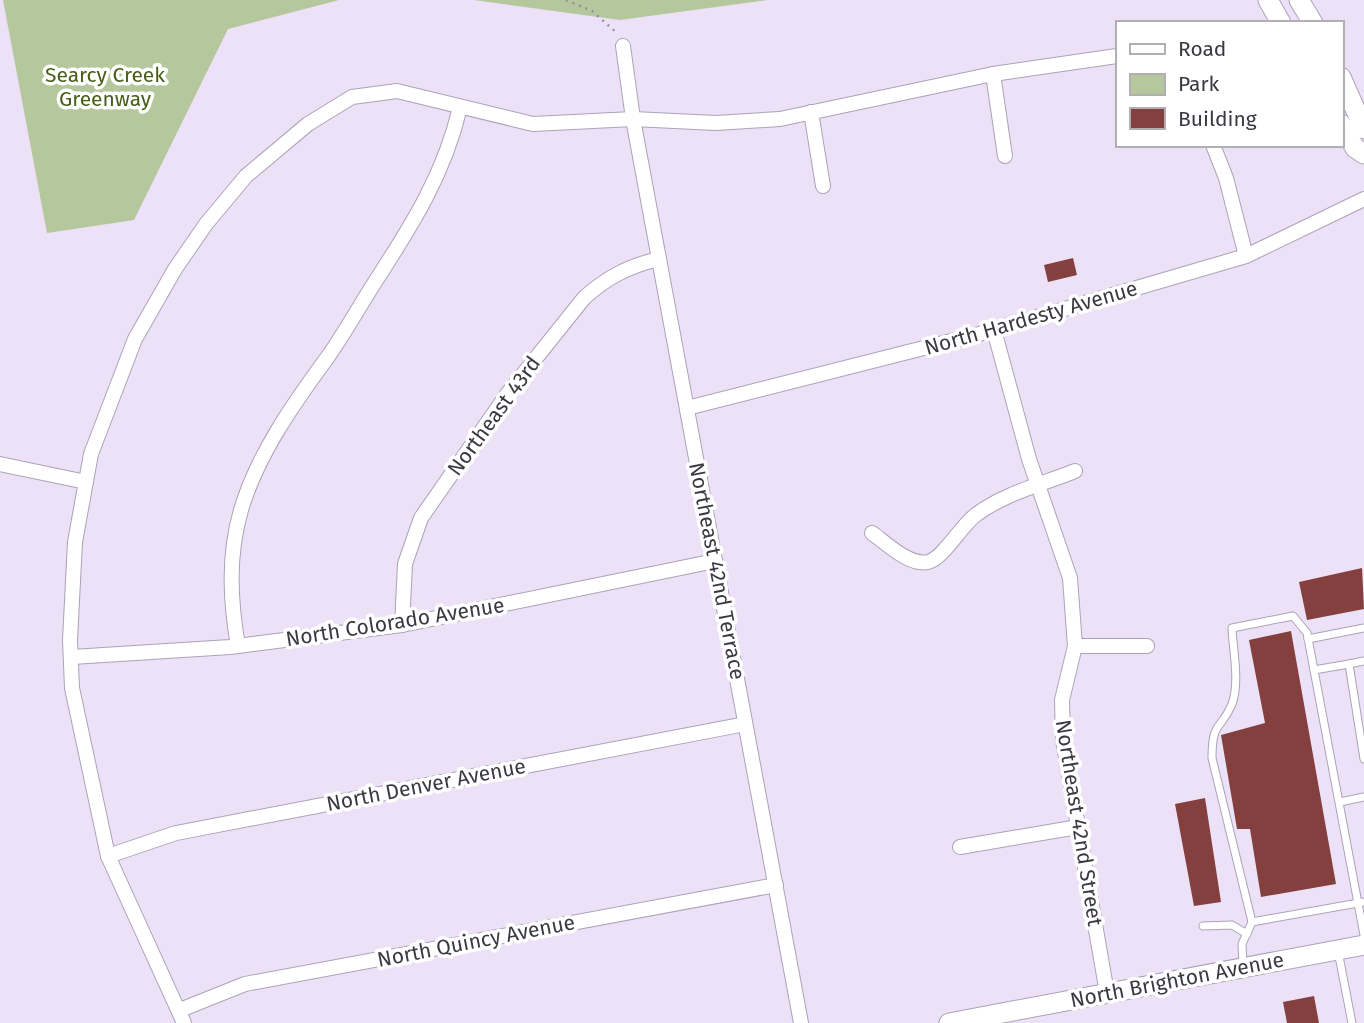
<svg xmlns="http://www.w3.org/2000/svg" width="1364" height="1023" font-family="'Fira Sans',sans-serif">
<style>
.green{fill:#b5c79d}
.building{fill:#83403e}
.lines{fill:none;stroke-linecap:round;stroke-linejoin:round}
.service-casing{stroke:#aca2b7;stroke-width:9}
.minor-casing{stroke:#aca2b7;stroke-width:16}
.secondary-casing{stroke:#aca2b7;stroke-width:21}
.path{stroke:#978f9f;stroke-width:2.5;stroke-dasharray:2 5;stroke-linecap:butt}
.service{stroke:#fff;stroke-width:7}
.minor{stroke:#fff;stroke-width:14}
.secondary{stroke:#fff;stroke-width:19}
.labels{text-anchor:middle;dominant-baseline:central;stroke-width:7;stroke-linejoin:round;paint-order:stroke}
.park-label{font-size:21px;fill:#465e19;stroke:#fff}
.street-label{font-size:21px;fill:#3c3841;stroke:#fff}
</style>
<rect width="100%" height="100%" fill="#ede1f8"/>
<g class="green">
<polygon points="3,0 339,0 228,29 134,220 47,233"/>
<polygon points="474,0 768,0 620,20"/>
</g>
<g class="building">
<polygon points="1073,258 1077,275 1048,282 1044,265"/>
<polygon points="1362,568 1364,609 1307,620 1299,582"/>
<polygon points="1291,631 1336,884 1261,897 1250,829 1237,829 1221,735 1265,723 1249,640"/>
<polygon points="1205,798 1221,902 1194,906 1175,804"/>
<polygon points="1314,996 1319,1023 1287,1023 1283,1002"/>
</g>
<g class="lines">
<defs>
<g id="service">
<polyline points="1308,639 1364,628"/>
<polyline points="1349,664 1364,661"/>
<polyline points="1314,670 1349,664 1364,759"/>
<polyline points="1340,802 1364,797"/>
<path d="M 1252,922 L 1212,758 C 1212,720 1221,731 1232,704 C 1240,682 1233,651 1232,628 L 1293,616 L 1307,633 L 1364,935"/>
<polyline points="1203,926 1232,925 1247,934"/>
<polyline points="1338,951 1352,1023"/>
<polyline points="1243,967 1242,944 1252,922 1364,902"/>
</g>
<g id="minor">
<polyline points="623,46 633,119 801,1023"/>
<polyline points="993,74 1005,156"/>
<polyline points="811,112 823,186"/>
<polyline points="1213,145 1226,178 1246,256"/>
<polyline points="994,330 1029,459 1070,578 1075,646 1062,700 1063,740 1107,993"/>
<polyline points="687,408 979,334 1246,256 1364,199"/>
<polyline points="0,464 86,482"/>
<path d="M 872,533 C 886,543 909,566 928,562 C 944,558 961,525 977,514 C 1005,493 1043,484 1075,471"/>
<path d="M 402,625 L 405,564 L 421,518 L 508,393 L 584,298 C 607,277 629,266 659,259"/>
<path d="M 238,646 C 230,600 228,555 241,510 C 257,455 294,403 327,358 C 344,334 359,307 375,282 C 412,225 445,173 460,107"/>
<polyline points="1075,646 1147,646"/>
<polyline points="72,657 230,647 402,625 715,561"/>
<polyline points="960,847 1078,827"/>
<polyline points="108,856 176,833 745,724"/>
<polyline points="180,1010 245,984 776,885"/>
<polyline points="184,1023 108,856 72,688 70,640 75,542 91,454 135,339 175,269 206,224 246,176 308,124 352,97 397,91 533,124 633,119 716,123 780,119 993,74 1117,56"/>
</g>
<g id="secondary">
<polyline points="1268,0 1281,23"/>
<polyline points="1299,0 1313,23"/>
<polyline points="1341,77 1364,129"/>
<polyline points="1341,124 1355,148 1364,154"/>
<polyline points="949,1023 1364,945"/>
</g>
</defs>
<use href="#service" class="service-casing"/>
<use href="#minor" class="minor-casing"/>
<use href="#secondary" class="secondary-casing"/>
<polyline class="path" points="566,0 592,11 617,33"/>
<use href="#service" class="service"/>
<use href="#minor" class="minor"/>
<use href="#secondary" class="secondary"/>
</g>
<g class="labels">
<g class="park-label">
<text x="105" y="75">Searcy Creek<tspan x="105" dy="24">Greenway</tspan></text>
</g>
<g class="street-label">
<text transform="translate(1031 318) rotate(-16)">North Hardesty Avenue</text>
<text transform="translate(494 416) rotate(-54)">Northeast 43rd</text>
<text transform="translate(717 571) rotate(79)">Northeast 42nd Terrace</text>
<text transform="translate(395 622) rotate(-9)">North Colorado Avenue</text>
<text transform="translate(426 785) rotate(-11)">North Denver Avenue</text>
<text transform="translate(1079 823) rotate(81)">Northeast 42nd Street</text>
<text transform="translate(476 941) rotate(-11)">North Quincy Avenue</text>
<text transform="translate(1177 980) rotate(-11)">North Brighton Avenue</text>
</g>
</g>
<rect x="1116" y="21" width="228" height="126" fill="#ffffff" stroke="#b1afb3" stroke-width="2"/>
<rect x="1130" y="44" width="35" height="10" fill="#ffffff" stroke="#b1afb3" stroke-width="2"/>
<text x="1178" y="56" font-size="21" fill="#3c3841">Road</text>
<rect x="1130" y="74" width="35" height="21" fill="#b5c79d" stroke="#b1afb3" stroke-width="2"/>
<text x="1178" y="91" font-size="21" fill="#3c3841">Park</text>
<rect x="1130" y="108" width="35" height="21" fill="#83403e" stroke="#b1afb3" stroke-width="2"/>
<text x="1178" y="126" font-size="21" fill="#3c3841">Building</text>
</svg>
